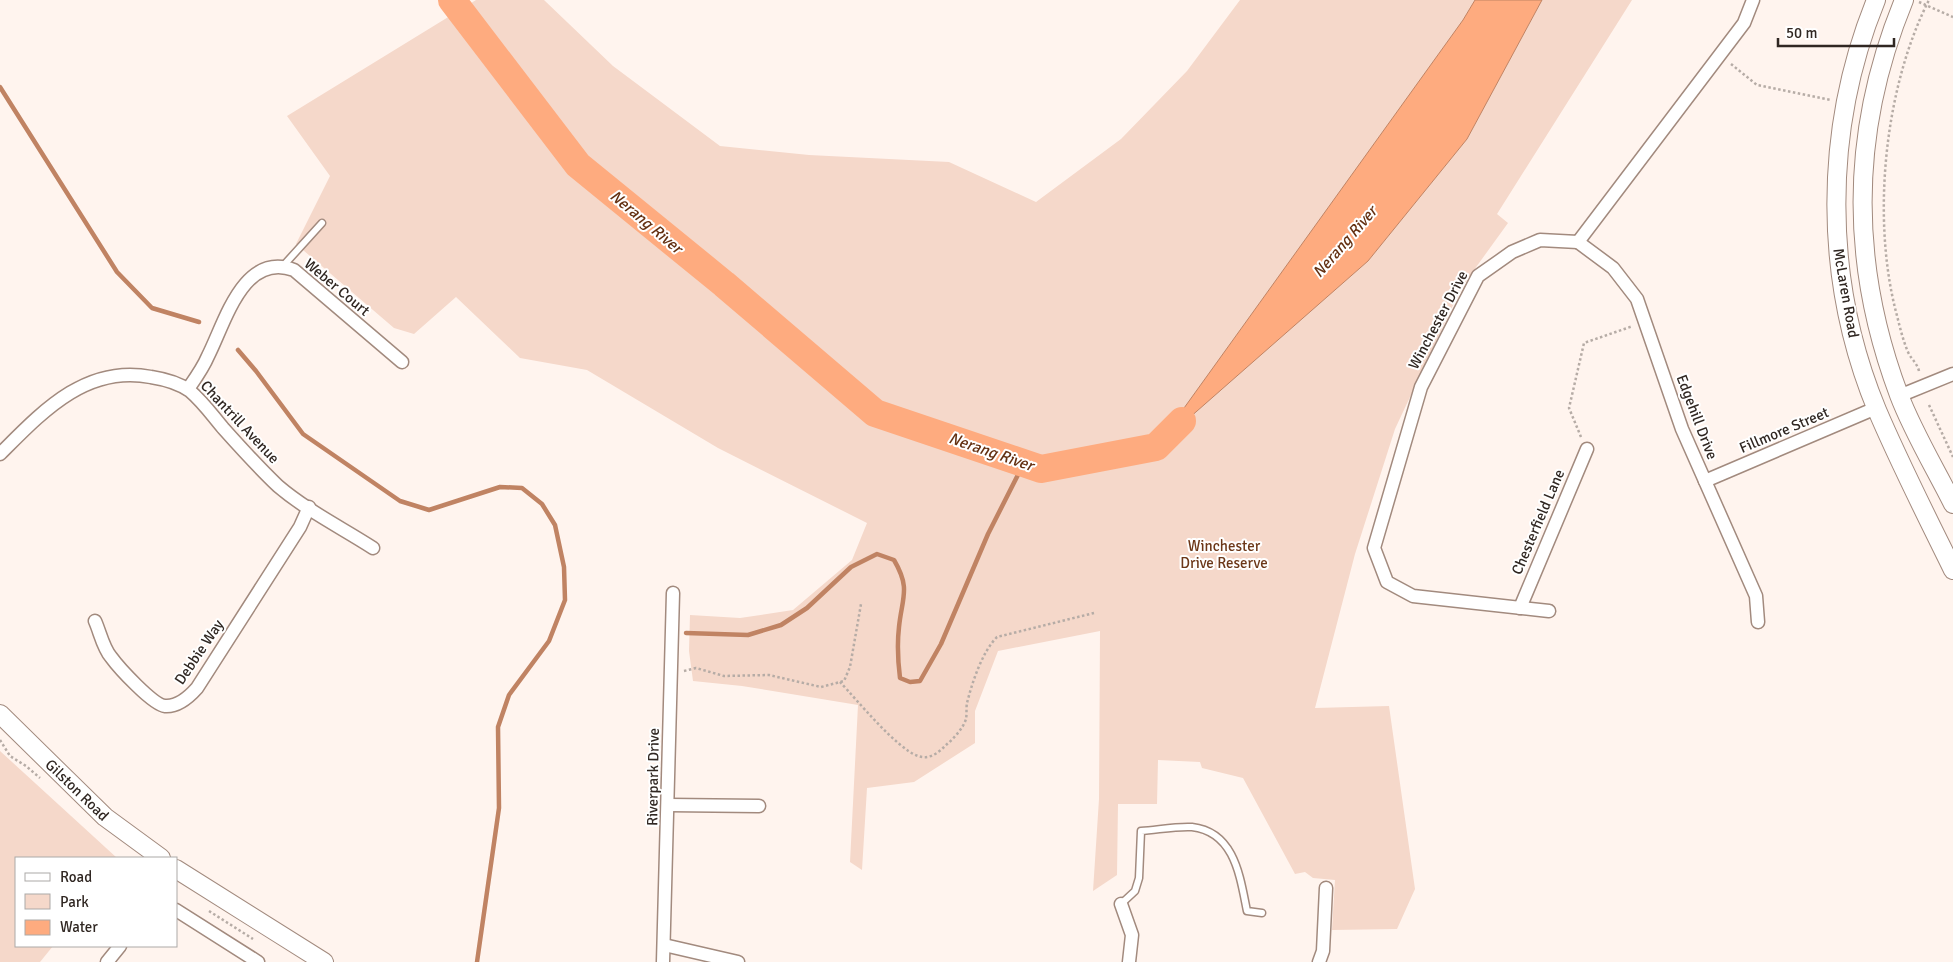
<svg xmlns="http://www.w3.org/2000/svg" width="1953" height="962" font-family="Signika,sans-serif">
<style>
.green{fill:#f5d8ca}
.water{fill:#feab7f;stroke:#c08363}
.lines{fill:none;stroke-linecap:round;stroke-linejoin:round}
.stream{stroke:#c08363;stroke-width:4.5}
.river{stroke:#feab7f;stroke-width:28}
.service-casing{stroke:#a28a7e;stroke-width:9}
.minor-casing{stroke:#a28a7e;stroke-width:15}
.secondary-casing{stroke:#a28a7e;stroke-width:20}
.path{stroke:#b6aca6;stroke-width:2.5;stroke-dasharray:2.5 2.5;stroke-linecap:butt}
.service{stroke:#fff;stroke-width:6}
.minor{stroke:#fff;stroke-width:12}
.secondary{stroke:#fff;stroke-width:18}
.labels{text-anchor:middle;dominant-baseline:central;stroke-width:4;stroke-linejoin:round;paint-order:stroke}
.street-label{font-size:15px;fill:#302722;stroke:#fff}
.park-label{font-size:15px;fill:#6c3718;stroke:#fff}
.water-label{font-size:16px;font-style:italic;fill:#643011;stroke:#fff}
</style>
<rect width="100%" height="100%" fill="#fff4ee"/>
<g class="green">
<polygon points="476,0 544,0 613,66 720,146 809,155 949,162 1036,202 1121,139 1187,71 1240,0 1475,0 1463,20 1158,445 1368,261 1467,139 1542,0 1632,0 1497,214 1508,223 1461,288 1395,429 1355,554 1315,708 1389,706 1415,889 1397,929 1332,930 1335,880 1313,878 1305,872 1295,874 1243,778 1202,768 1200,762 1158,760 1157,804 1118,804 1117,875 1093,891 1099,799 1100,631 998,651 975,711 975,743 914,782 867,788 862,870 850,862 858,705 742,686 693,681 689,651 690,615 740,618 793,610 852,560 867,523 718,448 587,370 520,358 456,297 414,334 394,328 296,244 330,176 287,116"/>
<polygon points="0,751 117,858 16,858 16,946 53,946 40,962 0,962"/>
</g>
<polygon class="water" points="1475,0 1542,0 1467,139 1368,261 1156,447 1463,20"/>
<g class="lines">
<g class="stream">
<polyline points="0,87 117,272 152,308 199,322"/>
<polyline points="238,350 256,371 303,434 400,501 429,510 500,487 522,488 542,504 555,525 564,567 565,600 549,641 509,695 498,727 499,808 477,962"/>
<path d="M 686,633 L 748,635 L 781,625 L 807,608 L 851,567 L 877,554 L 894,560 C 911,589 902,597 899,627 C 897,644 898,662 900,678 L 910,682 L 920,681 L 941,644 L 988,534 L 1024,463"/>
</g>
<polyline class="river" points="452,0 578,165 724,284 875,413 1041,469 1156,447 1182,421"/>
<defs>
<g id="service">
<polyline points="283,266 322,223"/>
<path d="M 1121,904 L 1135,891 L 1139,878 L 1141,831 C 1157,830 1176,826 1192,827 C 1235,832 1240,877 1247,911 L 1262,913"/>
</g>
<g id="minor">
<polyline points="1578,242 1613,268 1637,299 1682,429 1756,596 1758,622"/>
<polyline points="1578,242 1744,23 1753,0"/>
<path d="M 188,389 C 195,379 203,368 208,356 C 225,323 243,251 294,270 L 402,362"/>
<polyline points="1899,396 1953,374"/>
<path d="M 0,454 C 42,412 86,364 151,377 C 164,379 179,383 190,391 C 203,402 212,415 223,428 C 240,447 259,468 278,486 C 306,510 342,528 373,548"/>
<polyline points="1705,481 1876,408"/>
<polyline points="1520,608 1587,449"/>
<polyline points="1549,611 1413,596 1387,582 1374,548 1421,387 1478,276 1512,252 1540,240 1578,242"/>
<path d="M 95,621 C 100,632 103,648 111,657 C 119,668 153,705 165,706 C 178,707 189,697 197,688 L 300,527 L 309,507"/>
<polyline points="669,805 759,806"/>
<polyline points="1121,904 1132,935 1129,962"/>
<polyline points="176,910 258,962"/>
<polyline points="664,945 738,962"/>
<polyline points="107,962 120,946"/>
<polyline points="663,962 673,593"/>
<polyline points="1319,962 1323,951 1326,888"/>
</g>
<g id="secondary">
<path d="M 1876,0 C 1823,130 1823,280 1877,410 C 1900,464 1927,517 1953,570"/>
<path d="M 1904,0 C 1850,131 1849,262 1899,395 C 1913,432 1935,468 1953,504"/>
<polyline points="0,714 105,817 161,858"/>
<polyline points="176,869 324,962"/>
</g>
</defs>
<use href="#service" class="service-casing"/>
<use href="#minor" class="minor-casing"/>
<use href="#secondary" class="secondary-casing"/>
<g class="path">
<polyline points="1919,2 1953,17"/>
<polyline points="1731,64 1757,85 1831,100"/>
<path d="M 1919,371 C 1917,363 1911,359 1908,352 C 1902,338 1899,323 1895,308 C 1872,214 1885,86 1929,0"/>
<polyline points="1929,405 1953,457"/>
<polyline points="1581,437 1569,408 1584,343 1633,326"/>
<polyline points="684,671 696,668 724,676 769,675 821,687 844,681 850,667 861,604"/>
<path d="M 840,682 C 857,700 897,749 918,756 C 929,760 938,753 945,746 C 953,739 963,729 966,719 C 967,714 966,708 967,703 C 972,683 982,652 997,637 L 1094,613"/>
<polyline points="0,740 10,756 26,766 40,778"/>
<polyline points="209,911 253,939"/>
</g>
<use href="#service" class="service"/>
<use href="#minor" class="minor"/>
<use href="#secondary" class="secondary"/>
</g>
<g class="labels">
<g class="street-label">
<text transform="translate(337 287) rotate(40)">Weber Court</text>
<text transform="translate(1846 293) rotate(80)">McLaren Road</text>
<text transform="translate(1438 320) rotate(-62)">Winchester Drive</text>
<text transform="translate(1697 417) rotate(69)">Edgehill Drive</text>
<text transform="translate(240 422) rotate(47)">Chantrill Avenue</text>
<text transform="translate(1784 430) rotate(-23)">Fillmore Street</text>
<text transform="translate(1538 522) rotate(-67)">Chesterfield Lane</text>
<text transform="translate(199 652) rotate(-56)">Debbie Way</text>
<text transform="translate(653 777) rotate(-89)">Riverpark Drive</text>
<text transform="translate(77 790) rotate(44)">Gilston Road</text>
</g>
<g class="park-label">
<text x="1224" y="546">Winchester<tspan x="1224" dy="17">Drive Reserve</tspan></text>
</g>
<g class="water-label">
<text transform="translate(646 222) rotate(40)">Nerang River</text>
<text transform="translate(1345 242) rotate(-49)">Nerang River</text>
<text transform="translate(991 452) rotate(19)">Nerang River</text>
</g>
</g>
<rect x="15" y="857" width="162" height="90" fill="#ffffff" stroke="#aca9a7"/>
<rect x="25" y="873" width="25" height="8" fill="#ffffff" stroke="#aca9a7"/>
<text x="60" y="882" font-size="15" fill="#302722">Road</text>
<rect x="25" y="894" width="25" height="15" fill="#f5d8ca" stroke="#aca9a7"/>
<text x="60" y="907" font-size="15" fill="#302722">Park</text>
<rect x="25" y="920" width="25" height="15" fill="#feab7f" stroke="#aca9a7"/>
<text x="60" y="932" font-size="15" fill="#302722">Water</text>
<path d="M1778 38v8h116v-8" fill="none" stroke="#302722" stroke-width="2.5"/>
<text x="1786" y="38" font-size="15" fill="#302722" stroke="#ffffff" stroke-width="4" paint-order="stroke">50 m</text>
</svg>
